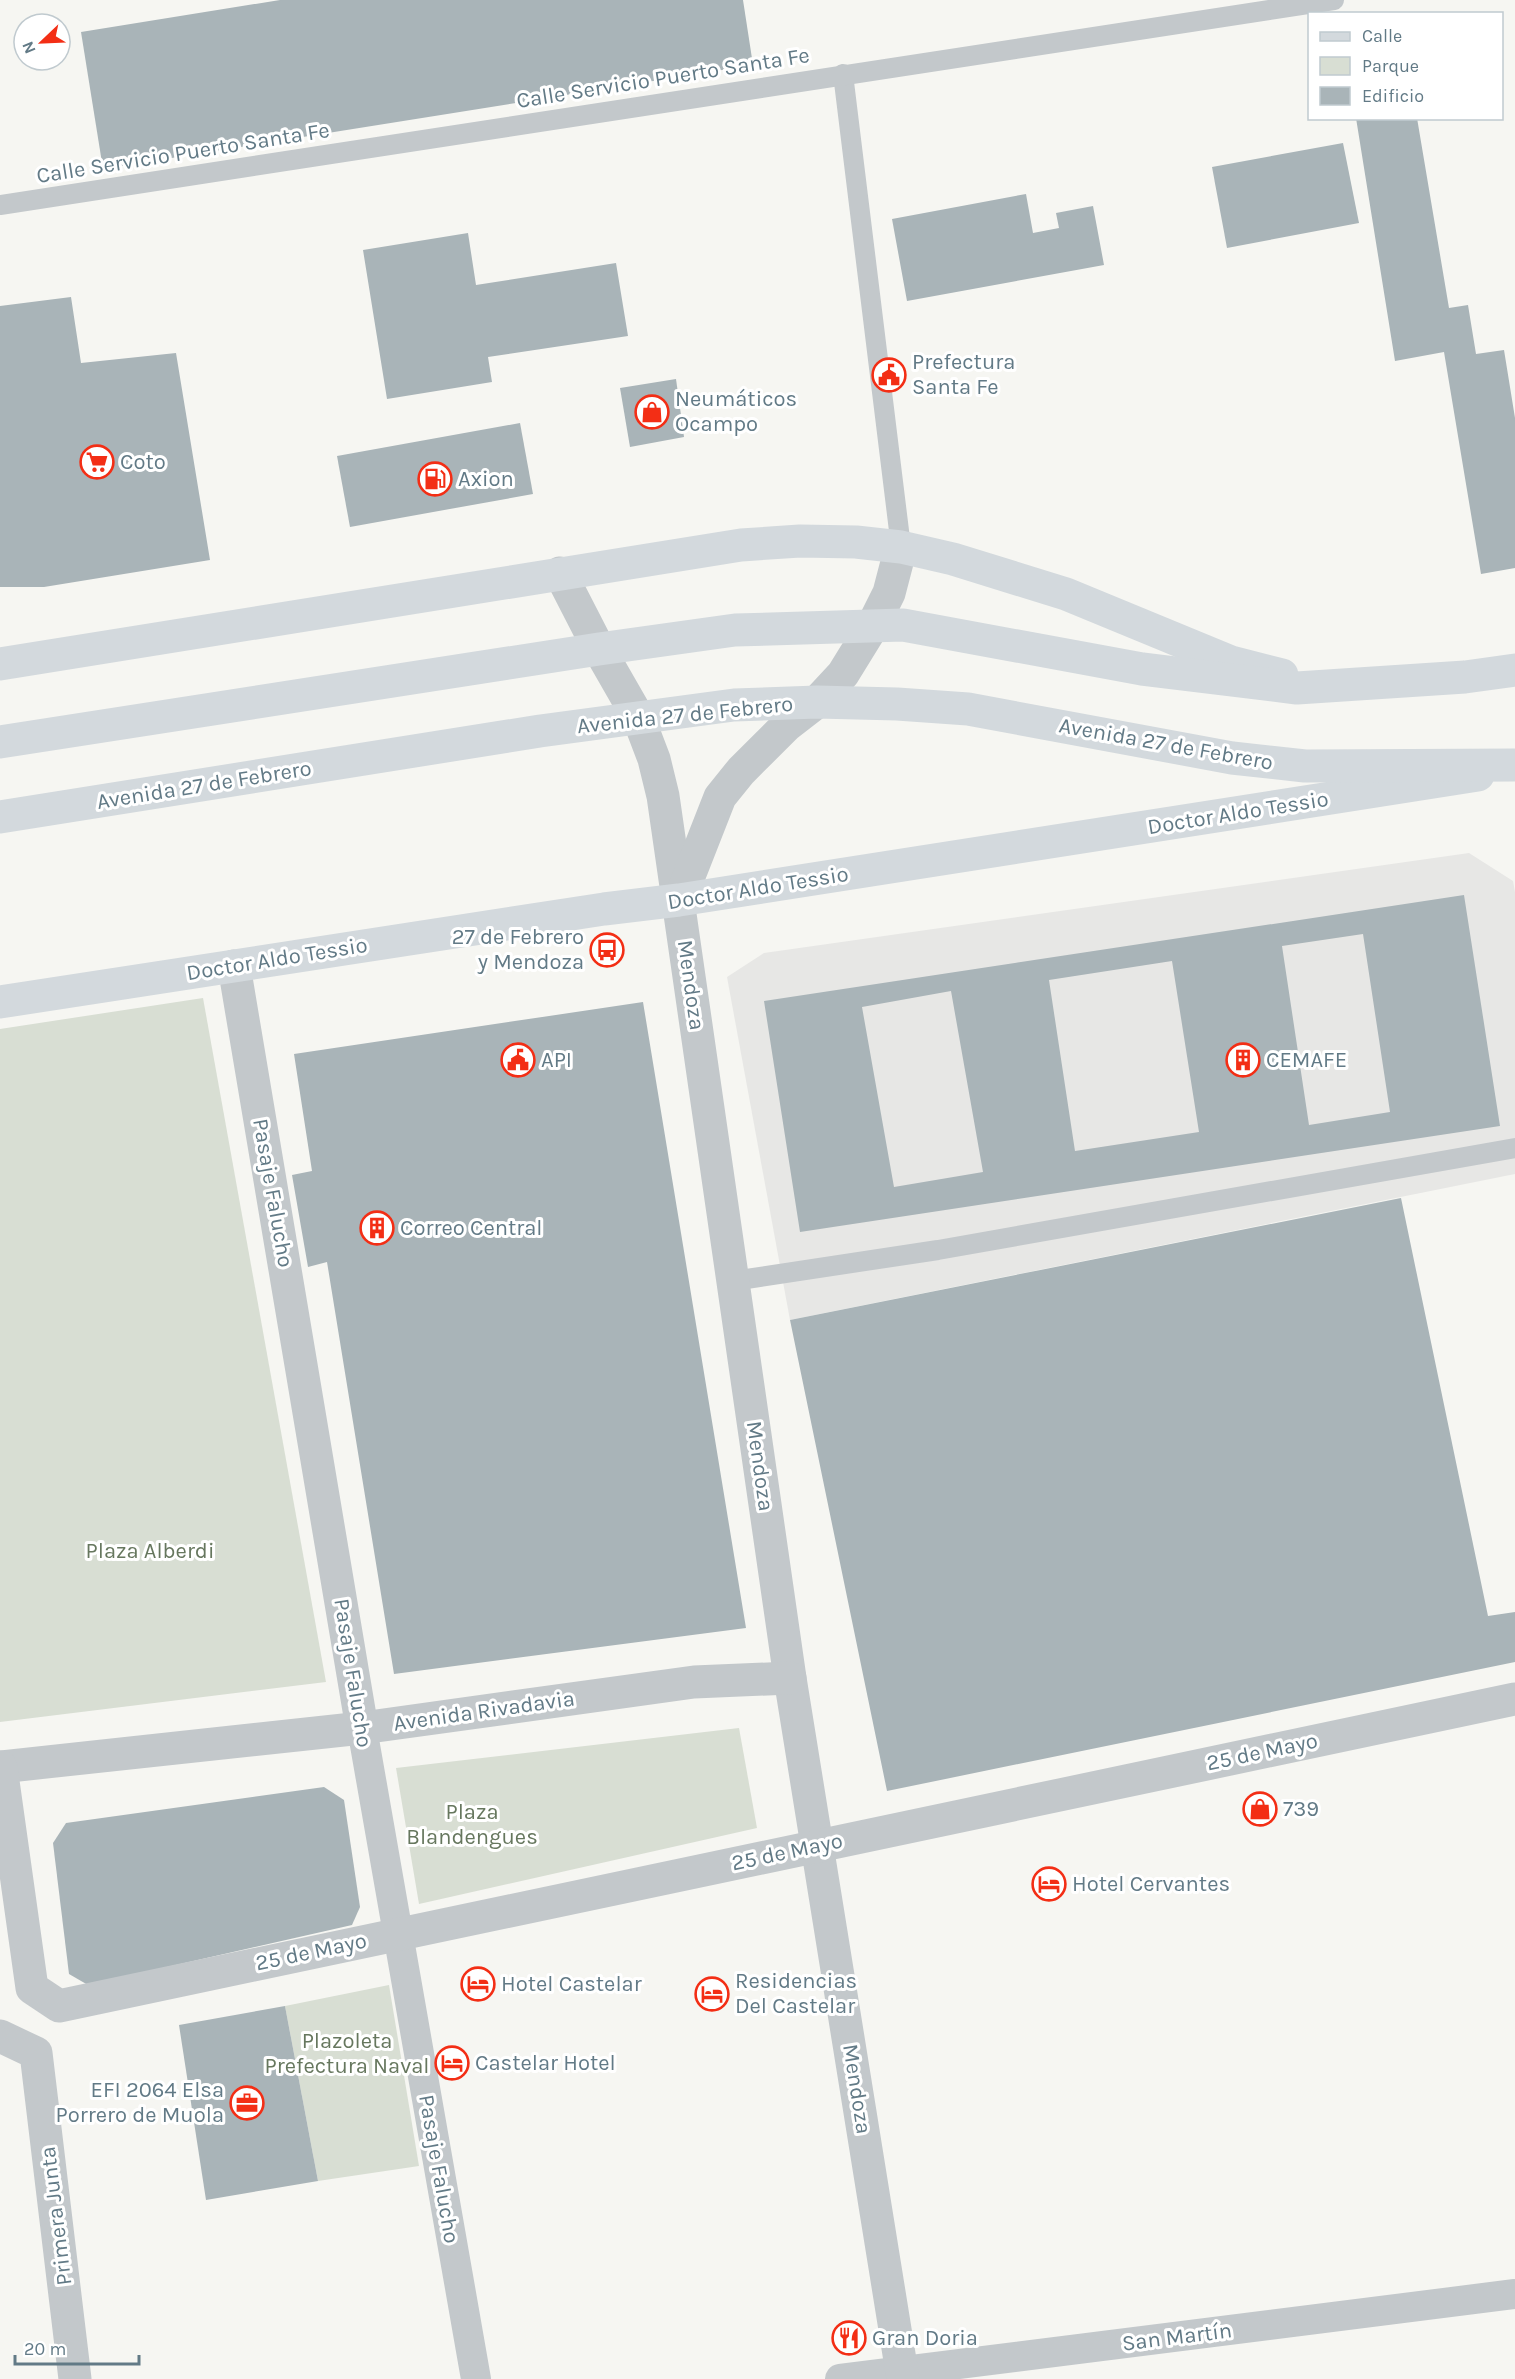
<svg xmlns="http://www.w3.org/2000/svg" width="1515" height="2379" font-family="Karla,sans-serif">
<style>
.built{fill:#e7e7e5}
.green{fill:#d8ded3}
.building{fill:#a9b4b8;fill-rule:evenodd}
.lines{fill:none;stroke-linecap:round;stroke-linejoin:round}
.service{stroke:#c3c8cb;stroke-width:20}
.pedestrian{stroke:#c3c8cb;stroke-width:30}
.minor{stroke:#c3c8cb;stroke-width:33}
.secondary{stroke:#d3d9dd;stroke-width:33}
.trunk{stroke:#d3d9dd;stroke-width:33}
.labels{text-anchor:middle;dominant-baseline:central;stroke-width:6;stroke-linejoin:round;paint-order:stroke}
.street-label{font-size:22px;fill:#627a86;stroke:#fff}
.poi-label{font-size:22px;fill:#627a86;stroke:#fff;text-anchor:start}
.park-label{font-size:22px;fill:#66775e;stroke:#fff}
</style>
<rect width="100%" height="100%" fill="#f6f6f2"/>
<polygon class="built" points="1469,853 1513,881 1515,892 1515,1174 790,1320 727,977 764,953"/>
<g class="green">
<polygon points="203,998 326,1682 0,1722 0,1029"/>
<polygon points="739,1728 757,1828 419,1904 396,1768"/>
<polygon points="389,1985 419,2166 318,2181 285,2006"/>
</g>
<g class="building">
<polygon points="280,0 743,0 753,65 103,169 81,32"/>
<polygon points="1356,118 1417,118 1449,308 1468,305 1476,354 1504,350 1515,418 1515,568 1481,574 1444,352 1395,361"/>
<polygon points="1343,143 1359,223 1227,248 1212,167"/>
<polygon points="1026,194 1033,233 1059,228 1056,213 1093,206 1104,265 907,301 892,219"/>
<polygon points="468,233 476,285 616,263 628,336 488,357 492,382 387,399 363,250"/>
<polygon points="71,297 81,363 176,353 210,560 44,587 0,587 0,306"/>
<polygon points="676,379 684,437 630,447 620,388"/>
<polygon points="520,423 533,494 350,527 337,456"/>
<path d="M 1464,895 L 1500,1126 L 800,1232 L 764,1001 ZM 1363,934 L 1390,1112 L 1309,1125 L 1282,946 ZM 1172,961 L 1199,1132 L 1075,1151 L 1049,980 ZM 951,991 L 983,1172 L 894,1187 L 862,1007 Z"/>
<polygon points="643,1002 746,1628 394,1674 327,1262 308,1267 292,1175 312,1171 294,1054"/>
<polygon points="1401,1198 1488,1616 1515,1612 1515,1662 887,1791 790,1320"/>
<polygon points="324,1787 344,1800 360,1907 352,1925 88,1985 69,1974 53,1843 66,1823"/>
<polygon points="285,2006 318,2181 206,2200 179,2025"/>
</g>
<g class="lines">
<g class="service">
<polyline points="843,74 901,547"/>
<polyline points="0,205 1334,0"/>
<polyline points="733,1281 938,1250 1515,1148"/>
</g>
<g class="pedestrian">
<polyline points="362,1728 476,2379"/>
<polyline points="840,2379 1515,2294"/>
</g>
<g class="minor">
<polyline points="560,573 599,649 638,717 654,759 663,796 790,1678 903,2379"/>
<polyline points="680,899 720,797 741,771 786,726 817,702 843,674 872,627 889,593 901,547"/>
<polyline points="234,966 362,1728"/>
<polyline points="0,1767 362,1728 694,1682 790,1678"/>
<polyline points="1,1767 32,1988 59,2006 1515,1699"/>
<polyline points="0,2036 36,2053 75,2379"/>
</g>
<g class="secondary">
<polyline points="0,664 741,545 800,541 856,542 901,547 953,559 1066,594 1231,662 1282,675"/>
<polyline points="0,1002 604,909 679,900 1478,775"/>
</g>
<g class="trunk">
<polyline points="0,742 599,649 735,630 903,625 1142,669 1297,688 1465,677 1515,670"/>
<polyline points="0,817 540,731 734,705 817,702 897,704 968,709 1232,758 1305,766 1515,765"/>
</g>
</g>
<defs>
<symbol id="civic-ring" viewBox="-11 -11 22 22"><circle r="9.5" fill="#fff" stroke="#f32e15" stroke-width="1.5"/><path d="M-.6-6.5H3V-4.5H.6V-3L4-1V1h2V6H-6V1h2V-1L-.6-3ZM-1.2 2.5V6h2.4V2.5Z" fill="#f32e15"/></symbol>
<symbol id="shop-ring" viewBox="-11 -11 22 22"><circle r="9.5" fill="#fff" stroke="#f32e15" stroke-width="1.5"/><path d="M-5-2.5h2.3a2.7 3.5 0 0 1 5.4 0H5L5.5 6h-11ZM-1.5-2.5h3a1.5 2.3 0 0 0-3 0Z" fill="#f32e15"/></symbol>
<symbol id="supermarket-ring" viewBox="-11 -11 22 22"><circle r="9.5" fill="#fff" stroke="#f32e15" stroke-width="1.5"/><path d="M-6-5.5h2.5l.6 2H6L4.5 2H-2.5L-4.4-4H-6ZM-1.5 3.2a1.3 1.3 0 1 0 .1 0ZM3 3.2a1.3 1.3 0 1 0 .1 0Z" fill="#f32e15"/></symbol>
<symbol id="fuel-ring" viewBox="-11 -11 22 22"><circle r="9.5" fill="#fff" stroke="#f32e15" stroke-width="1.5"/><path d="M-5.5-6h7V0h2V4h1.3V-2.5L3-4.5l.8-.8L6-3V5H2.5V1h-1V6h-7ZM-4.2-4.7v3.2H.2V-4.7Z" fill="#f32e15"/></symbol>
<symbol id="bus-ring" viewBox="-11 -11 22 22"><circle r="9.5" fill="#fff" stroke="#f32e15" stroke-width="1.5"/><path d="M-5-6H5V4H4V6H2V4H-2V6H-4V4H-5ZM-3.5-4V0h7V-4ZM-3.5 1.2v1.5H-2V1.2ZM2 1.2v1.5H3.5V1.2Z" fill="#f32e15"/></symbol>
<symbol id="building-ring" viewBox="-11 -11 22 22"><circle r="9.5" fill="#fff" stroke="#f32e15" stroke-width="1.5"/><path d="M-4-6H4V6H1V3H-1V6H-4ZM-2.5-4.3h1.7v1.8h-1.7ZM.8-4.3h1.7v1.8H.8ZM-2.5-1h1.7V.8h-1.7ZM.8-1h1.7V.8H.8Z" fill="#f32e15"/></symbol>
<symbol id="hotel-ring" viewBox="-11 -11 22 22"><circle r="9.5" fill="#fff" stroke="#f32e15" stroke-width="1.5"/><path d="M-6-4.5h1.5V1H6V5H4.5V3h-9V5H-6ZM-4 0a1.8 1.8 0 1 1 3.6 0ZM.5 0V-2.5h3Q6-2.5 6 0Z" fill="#f32e15"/></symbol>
<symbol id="office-ring" viewBox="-11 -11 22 22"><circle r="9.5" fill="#fff" stroke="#f32e15" stroke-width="1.5"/><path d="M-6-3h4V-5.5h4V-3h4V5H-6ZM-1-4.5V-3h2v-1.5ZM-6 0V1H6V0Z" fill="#f32e15"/></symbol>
<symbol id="restaurant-ring" viewBox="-11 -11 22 22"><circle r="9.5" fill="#fff" stroke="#f32e15" stroke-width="1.5"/><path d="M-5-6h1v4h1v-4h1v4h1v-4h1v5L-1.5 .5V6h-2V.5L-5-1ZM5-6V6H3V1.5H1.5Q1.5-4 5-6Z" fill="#f32e15"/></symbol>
</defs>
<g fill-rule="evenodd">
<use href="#civic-ring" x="870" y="356" width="38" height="38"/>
<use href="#shop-ring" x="633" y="393" width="38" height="38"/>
<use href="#supermarket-ring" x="78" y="443" width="38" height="38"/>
<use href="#fuel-ring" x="416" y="460" width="38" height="38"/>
<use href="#bus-ring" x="588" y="931" width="38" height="38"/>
<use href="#civic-ring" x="499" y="1041" width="38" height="38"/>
<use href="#building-ring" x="1224" y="1041" width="38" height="38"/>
<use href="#building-ring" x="358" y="1209" width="38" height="38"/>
<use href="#shop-ring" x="1241" y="1790" width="38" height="38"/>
<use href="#hotel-ring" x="1030" y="1865" width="38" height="38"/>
<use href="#hotel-ring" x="459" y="1965" width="38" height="38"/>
<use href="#hotel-ring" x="693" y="1975" width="38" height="38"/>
<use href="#hotel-ring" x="433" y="2044" width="38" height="38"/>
<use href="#office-ring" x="228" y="2084" width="38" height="38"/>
<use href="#restaurant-ring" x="830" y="2319" width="38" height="38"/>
</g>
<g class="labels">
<g class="street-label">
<text transform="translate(663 78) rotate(-9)">Calle Servicio Puerto Santa Fe</text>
<text transform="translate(183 153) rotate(-9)">Calle Servicio Puerto Santa Fe</text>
<text transform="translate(685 715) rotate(-6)">Avenida 27 de Febrero</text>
<text transform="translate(1166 744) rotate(10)">Avenida 27 de Febrero</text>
<text transform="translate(204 785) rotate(-9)">Avenida 27 de Febrero</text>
<text transform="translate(1238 813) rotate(-9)">Doctor Aldo Tessio</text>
<text transform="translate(758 888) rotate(-9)">Doctor Aldo Tessio</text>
<text transform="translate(277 959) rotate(-9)">Doctor Aldo Tessio</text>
<text transform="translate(691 985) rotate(82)">Mendoza</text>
<text transform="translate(273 1193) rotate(80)">Pasaje Falucho</text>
<text transform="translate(760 1466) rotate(82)">Mendoza</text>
<text transform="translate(353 1673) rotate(81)">Pasaje Falucho</text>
<text transform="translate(484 1711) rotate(-8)">Avenida Rivadavia</text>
<text transform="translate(1262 1752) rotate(-12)">25 de Mayo</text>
<text transform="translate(787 1852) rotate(-12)">25 de Mayo</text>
<text transform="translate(311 1952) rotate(-12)">25 de Mayo</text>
<text transform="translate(857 2089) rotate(81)">Mendoza</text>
<text transform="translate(439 2169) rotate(80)">Pasaje Falucho</text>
<text transform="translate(56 2216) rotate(-97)">Primera Junta</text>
<text transform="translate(1177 2337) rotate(-7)">San Martín</text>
</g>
<g class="poi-label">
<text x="912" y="362">Prefectura<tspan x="912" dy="25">Santa Fe</tspan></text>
<text x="675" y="399">Neumáticos<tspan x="675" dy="25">Ocampo</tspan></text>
<text x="120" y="462">Coto</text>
<text x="458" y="479">Axion</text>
<text x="584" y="937" text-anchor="end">27 de Febrero<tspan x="584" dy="25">y Mendoza</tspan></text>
<text x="541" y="1060">API</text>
<text x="1266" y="1060">CEMAFE</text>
<text x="400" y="1228">Correo Central</text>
<text x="1283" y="1809">739</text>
<text x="1072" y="1884">Hotel Cervantes</text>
<text x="735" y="1981">Residencias<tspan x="735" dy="25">Del Castelar</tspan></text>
<text x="501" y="1984">Hotel Castelar</text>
<text x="475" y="2063">Castelar Hotel</text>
<text x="224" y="2090" text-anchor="end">EFI 2064 Elsa<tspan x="224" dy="25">Porrero de Muola</tspan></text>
<text x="872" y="2338">Gran Doria</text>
</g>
<g class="park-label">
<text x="150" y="1551">Plaza Alberdi</text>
<text x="472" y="1812">Plaza<tspan x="472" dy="25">Blandengues</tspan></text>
<text x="347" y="2041">Plazoleta<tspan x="347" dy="25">Prefectura Naval</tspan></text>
</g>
</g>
<rect x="1308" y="12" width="195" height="108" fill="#ffffff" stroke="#c0cacf" stroke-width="1.5"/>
<rect x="1320" y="32" width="30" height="9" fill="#d3d9dd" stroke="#c0cacf" stroke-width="1.5"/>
<text x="1362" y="42" font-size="18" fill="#627a86">Calle</text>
<rect x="1320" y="57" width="30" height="18" fill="#d8ded3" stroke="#c0cacf" stroke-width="1.5"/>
<text x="1362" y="72" font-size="18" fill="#627a86">Parque</text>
<rect x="1320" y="87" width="30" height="18" fill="#a9b4b8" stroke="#c0cacf" stroke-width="1.5"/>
<text x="1362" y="102" font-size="18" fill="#627a86">Edificio</text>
<g transform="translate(42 42) rotate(247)"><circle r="28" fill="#ffffff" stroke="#c0cacf" stroke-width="1.5"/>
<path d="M0-4.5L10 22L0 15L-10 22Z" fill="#f32e15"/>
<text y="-9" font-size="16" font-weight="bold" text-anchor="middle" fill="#627a86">N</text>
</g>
<path d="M15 2355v9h124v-9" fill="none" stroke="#627a86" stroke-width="3"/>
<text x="24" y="2355" font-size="18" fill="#627a86" stroke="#ffffff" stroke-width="4.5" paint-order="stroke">20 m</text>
</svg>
